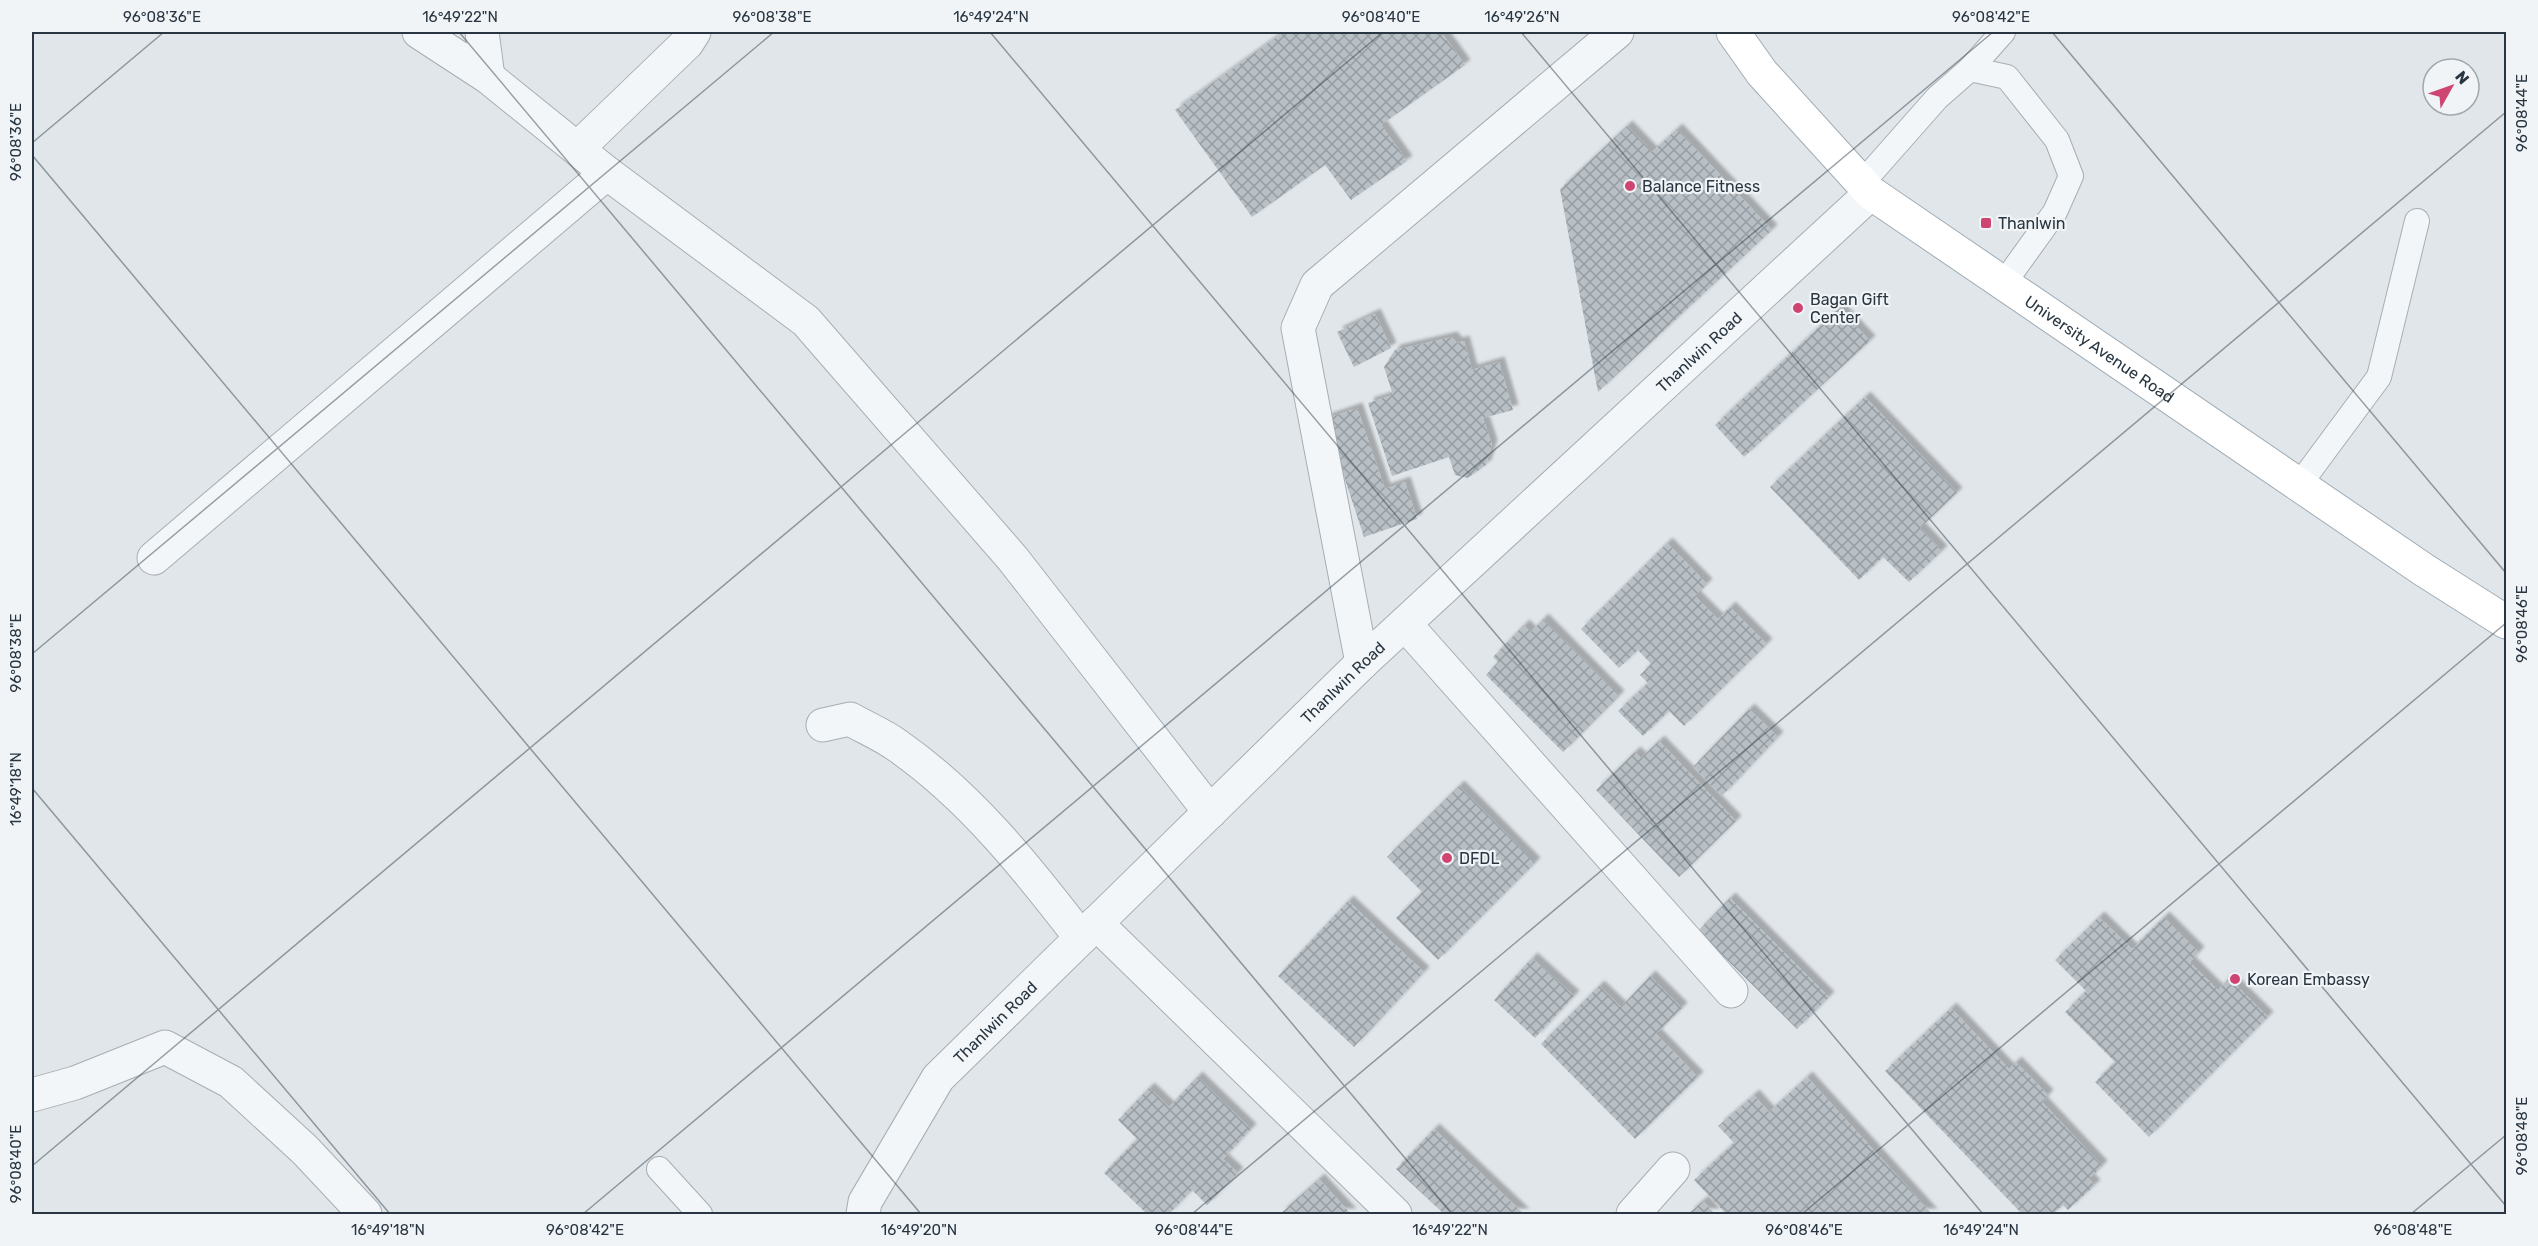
<svg xmlns="http://www.w3.org/2000/svg" width="2538" height="1246" font-family="Rubik,sans-serif">
<style>
.building{fill:url(#building-cross-hatch);filter:url(#shadow)}
.lines{fill:none;stroke-linecap:round;stroke-linejoin:round}
.lane-casing{stroke:#a6aeb4;stroke-width:26}
.street-casing{stroke:#a6aeb4;stroke-width:35}
.primary-casing{stroke:#a0acb5;stroke-width:35}
.lane{stroke:#f3f6f8;stroke-width:24}
.street{stroke:#f3f6f8;stroke-width:33}
.primary{stroke:#fff;stroke-width:33}
.ticks{fill:none;stroke:#293641;stroke-width:1.5;stroke-opacity:0.45}
.poi-dot{fill:#cf4571;stroke:#f0f4f7;stroke-width:2}
.labels{text-anchor:middle;dominant-baseline:central;stroke-width:4.5;stroke-linejoin:round;paint-order:stroke}
.poi-label{font-size:16px;fill:#293641;stroke:#f0f4f7;text-anchor:start}
.street-label{font-size:16px;fill:#293641;stroke:#f0f4f7}
.neatline{fill:none;stroke:#293641;stroke-width:2}
.ticks-label{font-size:15px;text-anchor:middle;fill:#293641}
</style>
<defs>
<pattern id="building-cross-hatch" width="8" height="8" patternUnits="userSpaceOnUse" patternTransform="scale(1.5)"><rect width="8" height="8" fill="#b8c0c6"/><path d="M0 0l8 8M0 8l8-8" fill="none" stroke="#969da2"/></pattern>
<filter id="shadow"><feDropShadow dx="5.5" dy="-5.5" stdDeviation="1.5" flood-color="#0004"/></filter>
</defs>
<rect width="100%" height="100%" fill="#e1e6ea"/>
<g class="building">
<polygon points="1284,32 1441,32 1465,65 1381,125 1407,161 1351,200 1325,165 1252,217 1175,110"/>
<polygon points="1627,126 1652,152 1677,129 1772,230 1598,392 1560,189"/>
<polygon points="1839,308 1870,341 1744,457 1715,425"/>
<polygon points="1375,314 1391,348 1354,367 1337,332"/>
<polygon points="1452,337 1457,343 1464,341 1472,370 1499,362 1513,410 1483,418 1492,445 1486,465 1468,478 1455,475 1449,457 1392,476 1368,403 1393,395 1384,367 1395,350"/>
<polygon points="1865,397 1957,493 1920,528 1942,551 1909,582 1883,557 1859,580 1770,487"/>
<polygon points="1357,408 1385,489 1405,482 1417,519 1364,537 1325,419"/>
<polygon points="1667,543 1707,584 1695,596 1718,619 1730,607 1767,644 1684,726 1669,711 1643,736 1618,711 1648,683 1640,675 1651,664 1638,650 1619,668 1581,629"/>
<polygon points="1543,619 1619,696 1563,752 1486,675 1498,662 1493,657 1524,625 1531,632"/>
<polygon points="1749,709 1778,737 1722,796 1693,767"/>
<polygon points="1659,741 1736,821 1679,877 1596,790 1635,752 1641,758"/>
<polygon points="1459,786 1535,863 1438,960 1396,918 1422,892 1387,857"/>
<polygon points="1730,898 1829,997 1797,1029 1698,931"/>
<polygon points="1348,901 1424,972 1354,1047 1278,976"/>
<polygon points="2099,917 2132,949 2164,917 2199,952 2190,962 2218,990 2229,978 2268,1017 2149,1137 2095,1082 2115,1062 2065,1012 2086,991 2055,960"/>
<polygon points="1532,958 1574,996 1535,1038 1494,1000"/>
<polygon points="1650,976 1682,1008 1656,1034 1698,1077 1635,1139 1541,1044 1599,986 1621,1007"/>
<polygon points="1951,1008 2009,1069 2016,1062 2048,1095 2042,1102 2102,1166 2089,1179 2095,1185 2068,1210 2063,1205 2053,1214 2022,1214 1885,1071"/>
<polygon points="1197,1077 1251,1129 1223,1159 1238,1173 1207,1205 1192,1190 1169,1214 1147,1214 1104,1173 1137,1139 1118,1120 1149,1088 1169,1107"/>
<polygon points="1807,1077 1932,1214 1726,1214 1694,1180 1734,1143 1718,1126 1754,1095 1769,1112"/>
<polygon points="1434,1129 1524,1214 1444,1214 1396,1169"/>
<polygon points="1319,1179 1351,1214 1280,1214"/>
<polygon points="1703,1201 1715,1214 1688,1214"/>
</g>
<g class="lines">
<defs>
<g id="lane">
<polyline points="1970,69 2003,32"/>
<polyline points="1862,183 1937,98 1970,69 2007,77 2057,140 2071,176 2055,212 2004,283"/>
<polyline points="2299,485 2379,377 2417,221"/>
<polyline points="659,1169 700,1214"/>
</g>
<g id="street">
<polyline points="419,32 488,77 607,173 806,321 1013,559 1210,812"/>
<polyline points="482,32 488,77"/>
<polyline points="579,147 687,43 694,32"/>
<polyline points="154,558 607,173"/>
<polyline points="1405,624 1731,991"/>
<polyline points="1362,663 1298,328 1317,285 1617,32"/>
<path d="M 823,725 L 850,719 C 866,728 883,735 898,746 C 971,797 1027,868 1081,938"/>
<polyline points="1096,923 1395,1214"/>
<polyline points="32,1095 75,1083 165,1047 231,1082 305,1150 365,1214"/>
<path id="s1" d="M 863,1214 L 865,1202 L 938,1078 L 1362,663 L 1871,193"/>
<polyline points="1633,1214 1673,1169"/>
</g>
<g id="primary">
<path id="s2" d="M 1733,32 L 1762,73 L 1871,193 L 2424,570 L 2506,622"/>
</g>
</defs>
<use href="#lane" class="lane-casing"/>
<use href="#street" class="street-casing"/>
<use href="#primary" class="primary-casing"/>
<use href="#lane" class="lane"/>
<use href="#street" class="street"/>
<use href="#primary" class="primary"/>
</g>
<path class="ticks" d="M 459,32 L 1452,1214M 990,32 L 1983,1214M 1521,32 L 2506,1206M 2052,32 L 2506,573M 32,143 L 164,32M 32,155 L 921,1214M 32,654 L 774,32M 32,788 L 390,1214M 32,1166 L 1383,32M 583,1214 L 1993,32M 1192,1214 L 2506,112M 1802,1214 L 2506,623M 2411,1214 L 2506,1135"/>
<g class="poi-dot">
<circle cx="1630" cy="186" r="6"/>
<rect x="1980" y="217" width="12" height="12" rx="3"/>
<circle cx="1798" cy="308" r="6"/>
<circle cx="1447" cy="858" r="6"/>
<circle cx="2235" cy="979" r="6"/>
</g>
<g class="labels">
<g class="poi-label">
<text x="1642" y="186">Balance Fitness</text>
<text x="1998" y="223">Thanlwin</text>
<text x="1810" y="299">Bagan Gift<tspan x="1810" dy="18">Center</tspan></text>
<text x="1459" y="858">DFDL</text>
<text x="2247" y="979">Korean Embassy</text>
</g>
<g class="street-label">
<text stroke="none"><textPath href="#s2" startOffset="489">University Avenue Road</textPath></text>
<text stroke="none"><textPath href="#s1" startOffset="1208">Thanlwin Road</textPath></text>
<text stroke="none"><textPath href="#s1" startOffset="722">Thanlwin Road</textPath></text>
<text stroke="none"><textPath href="#s1" startOffset="236">Thanlwin Road</textPath></text>
</g>
</g>
<rect width="2538" height="1246" fill="none" stroke="#f0f4f7" stroke-width="66"/>
<g transform="translate(2451 87) rotate(50)"><circle r="28" fill="#f0f4f7" stroke="#a0a8ae" stroke-width="1.5"/>
<path d="M0-4.5L10 22L0 15L-10 22Z" fill="#cf4571"/>
<text y="-9" font-size="16" font-weight="bold" text-anchor="middle" fill="#293641">N</text>
</g>
<rect x="33" y="33" width="2472" height="1180" class="neatline"/>
<g class="ticks-label">
<text x="162" y="22">96°08'36"E</text>
<text x="460" y="22">16°49'22"N</text>
<text x="772" y="22">96°08'38"E</text>
<text x="991" y="22">16°49'24"N</text>
<text x="1381" y="22">96°08'40"E</text>
<text x="1522" y="22">16°49'26"N</text>
<text x="1991" y="22">96°08'42"E</text>
<text transform="translate(2522 113) rotate(-90)" y="5">96°08'44"E</text>
<text transform="translate(16 142) rotate(-90)" y="5">96°08'36"E</text>
<text transform="translate(2522 624) rotate(-90)" y="5">96°08'46"E</text>
<text transform="translate(16 653) rotate(-90)" y="5">96°08'38"E</text>
<text transform="translate(16 789) rotate(-90)" y="5">16°49'18"N</text>
<text transform="translate(2522 1136) rotate(-90)" y="5">96°08'48"E</text>
<text transform="translate(16 1164) rotate(-90)" y="5">96°08'40"E</text>
<text x="388" y="1235">16°49'18"N</text>
<text x="585" y="1235">96°08'42"E</text>
<text x="919" y="1235">16°49'20"N</text>
<text x="1194" y="1235">96°08'44"E</text>
<text x="1450" y="1235">16°49'22"N</text>
<text x="1804" y="1235">96°08'46"E</text>
<text x="1981" y="1235">16°49'24"N</text>
<text x="2413" y="1235">96°08'48"E</text>
</g>
</svg>
